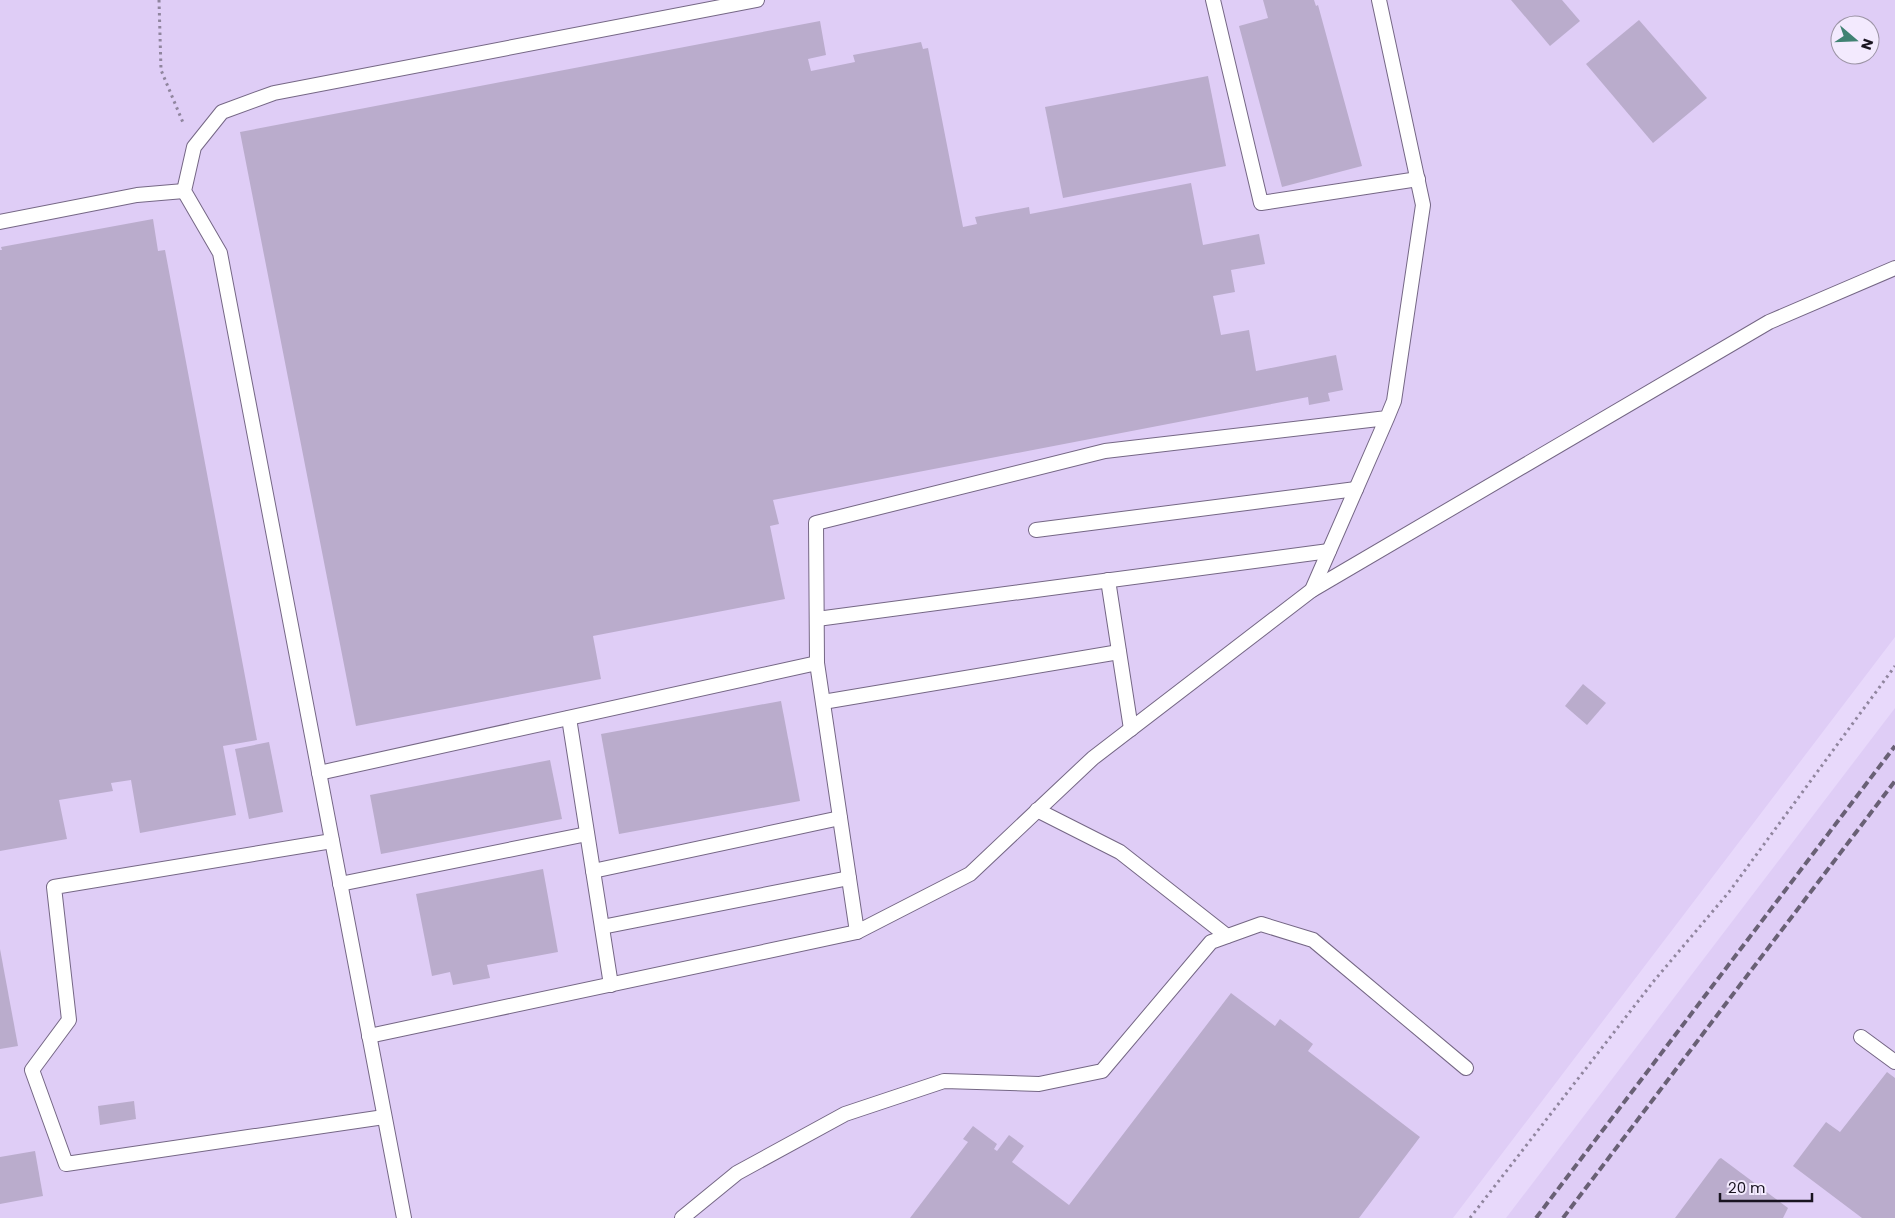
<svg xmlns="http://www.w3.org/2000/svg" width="1895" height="1218" font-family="Poppins,sans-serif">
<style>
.built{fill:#dfcdf6;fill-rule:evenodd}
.building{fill:#baaccc}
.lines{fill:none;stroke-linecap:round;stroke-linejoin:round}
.lane-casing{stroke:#756785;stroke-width:16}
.path{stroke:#90859e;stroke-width:3;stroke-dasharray:2.5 4;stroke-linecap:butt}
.lane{stroke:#fff;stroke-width:14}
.rail{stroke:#696075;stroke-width:4;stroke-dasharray:8 4;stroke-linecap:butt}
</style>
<rect width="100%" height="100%" fill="#e8d9fb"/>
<g class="built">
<path d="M 0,0 L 1895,0 L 1895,637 L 1453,1218 L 0,1218 ZM 1840,25 L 1870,25 L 1870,55 L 1840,55 Z"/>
<polygon points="1895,708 1895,1218 1506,1218"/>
</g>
<g class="building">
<polygon points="1263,0 1314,0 1316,6 1318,5 1362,166 1282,187 1239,26 1268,18"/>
<polygon points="1511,0 1562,0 1580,21 1550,46"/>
<polygon points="1639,20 1707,98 1653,143 1586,64"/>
<polygon points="820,21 826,55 808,59 811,71 855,62 853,55 921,42 923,49 928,48 963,227 977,224 975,217 1029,207 1030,214 1191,183 1203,245 1259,234 1265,264 1231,270 1235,292 1213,296 1221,335 1249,330 1256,371 1336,355 1343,390 1328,393 1330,401 1309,405 1308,397 773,500 779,524 770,526 785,599 593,636 601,679 356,726 240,132"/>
<polygon points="1208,76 1226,166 1063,198 1045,107"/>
<polygon points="153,219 158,251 165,250 257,740 223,746 236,815 140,833 131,780 111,783 113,791 59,800 67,839 0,851 0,250 2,250 1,247"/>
<polygon points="1583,684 1606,703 1587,725 1565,706"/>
<polygon points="781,701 800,801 619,834 601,734"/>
<polygon points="269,742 283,812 249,819 235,749"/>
<polygon points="550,760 562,819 381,854 370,795"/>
<polygon points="543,869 558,952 487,965 490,978 453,985 450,972 432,976 416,894"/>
<polygon points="0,949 18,1046 0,1049"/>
<polygon points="1231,993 1275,1026 1280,1019 1313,1044 1308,1051 1420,1137 1359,1218 910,1218 968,1142 963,1139 973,1126 997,1144 994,1149 997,1151 1009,1135 1024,1146 1012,1162 1069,1205"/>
<polygon points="1887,1072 1895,1078 1895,1218 1862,1218 1793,1166 1826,1122 1840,1132"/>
<polygon points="134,1101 136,1119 100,1125 98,1106"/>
<polygon points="35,1151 43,1196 0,1204 0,1157"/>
<polygon points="1721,1158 1788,1208 1783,1218 1675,1218 1719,1159"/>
</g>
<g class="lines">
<defs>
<g id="lane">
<polyline points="1213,0 1261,203 1418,179"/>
<polyline points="1379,0 1423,205 1394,401 1387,418 1312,590 1093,758 970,874 857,932 817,663 816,523 1105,451 1387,418"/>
<polyline points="0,222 137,195 184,191"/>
<polyline points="1036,530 1356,489"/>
<polyline points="1108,580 1131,729"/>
<polyline points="1312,590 1769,322 1895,268"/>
<polyline points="817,619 1329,551"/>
<polyline points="823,702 1119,652"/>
<polyline points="569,718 611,985"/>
<polyline points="319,773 817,663"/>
<polyline points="1037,810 1120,852 1227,936"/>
<polyline points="332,841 54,887 69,1020 32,1070 66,1164 384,1117"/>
<polyline points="593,871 840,818"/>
<polyline points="340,884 587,834"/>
<polyline points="602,927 849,878"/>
<polyline points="369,1036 857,932"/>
<polyline points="1861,1037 1895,1062"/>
<polyline points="404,1218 220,253 184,191 194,147 222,112 274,93 757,0"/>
<polyline points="682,1218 737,1173 845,1114 944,1081 1039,1084 1102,1071 1211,942 1261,924 1313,940 1466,1068"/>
</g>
</defs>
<use href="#lane" class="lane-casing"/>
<g class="path">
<polyline points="159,0 161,70 184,125"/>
<polyline points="1470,1218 1653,982 1729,892 1895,666"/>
</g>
<use href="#lane" class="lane"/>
<g class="rail">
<polyline points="1536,1218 1895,746"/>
<polyline points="1563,1218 1895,781"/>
</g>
</g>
<g transform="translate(1855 40) rotate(109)"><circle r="24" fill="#f3eafe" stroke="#9c94a5"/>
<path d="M0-4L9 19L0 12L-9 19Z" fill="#408273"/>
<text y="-8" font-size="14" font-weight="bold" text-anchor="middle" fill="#191420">N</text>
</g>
<path d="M1720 1193v8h92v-8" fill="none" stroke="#191420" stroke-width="2.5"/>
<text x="1728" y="1193" font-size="15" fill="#191420" stroke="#f3eafe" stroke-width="4" paint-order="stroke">20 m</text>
</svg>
